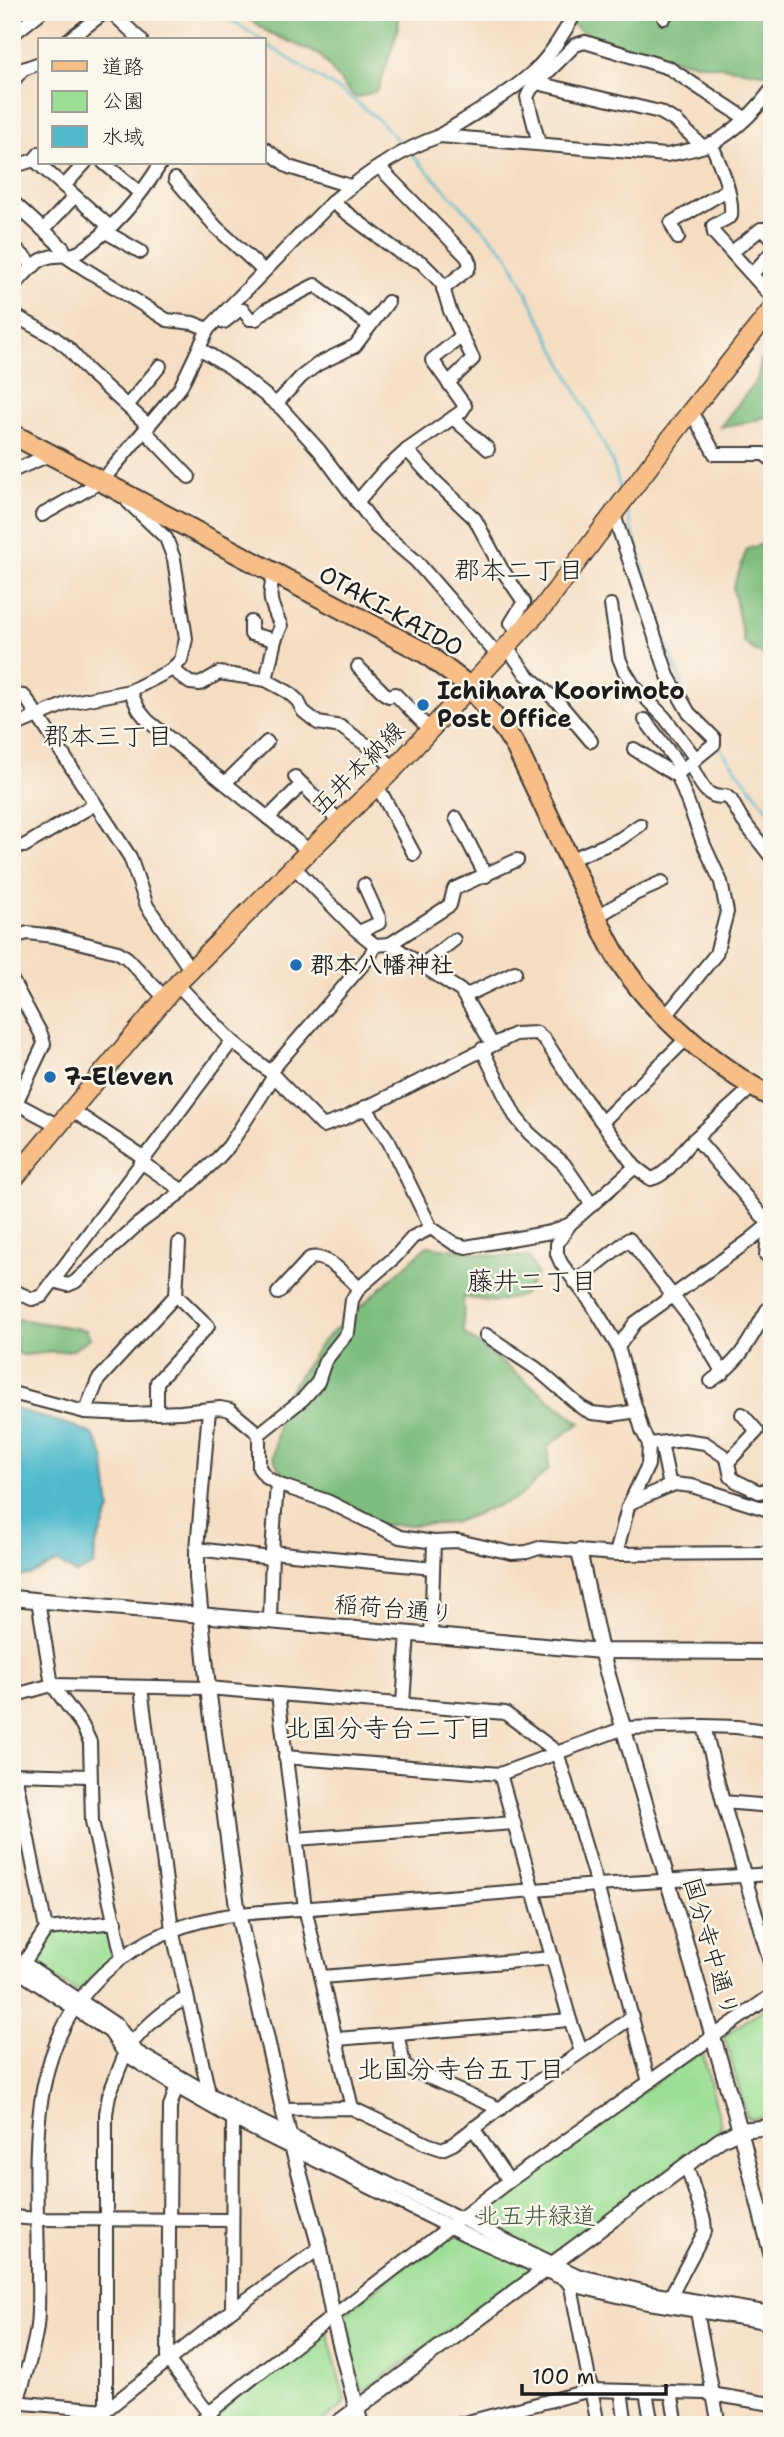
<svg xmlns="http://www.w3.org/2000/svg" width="784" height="2437" font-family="'Shantell Sans','Klee One',sans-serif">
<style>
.green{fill:#9cde95;stroke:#5c7d58;stroke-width:2}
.forest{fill:#7dbd7e;stroke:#4c6c4d;stroke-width:2}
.water{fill:#4fbacc;stroke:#366b74;stroke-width:2}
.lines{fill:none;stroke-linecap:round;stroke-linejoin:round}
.stream{stroke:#4fbacc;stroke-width:2.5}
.minor-casing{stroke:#3d3935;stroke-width:16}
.tertiary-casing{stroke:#3d3935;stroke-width:18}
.primary-casing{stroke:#3d3935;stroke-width:21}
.trunk-casing{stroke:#3d3935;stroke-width:23}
.minor{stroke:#fff;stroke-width:12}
.tertiary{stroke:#fff;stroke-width:14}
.primary{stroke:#f7be87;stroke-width:18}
.trunk{stroke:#f7be87;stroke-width:19}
.poi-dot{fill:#1f6fb2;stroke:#fbf7ec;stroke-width:2.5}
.labels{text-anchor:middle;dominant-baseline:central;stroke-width:5;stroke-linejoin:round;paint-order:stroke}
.street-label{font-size:24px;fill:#1c1c1c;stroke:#fbf7ec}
.poi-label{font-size:24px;font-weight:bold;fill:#1c1c1c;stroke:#fbf7ec;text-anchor:start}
.park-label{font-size:24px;fill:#425640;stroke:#fbf7ec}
.neighbourhood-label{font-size:26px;fill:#1c1c1c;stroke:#fbf7ec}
</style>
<rect width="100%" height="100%" fill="#fbf7ec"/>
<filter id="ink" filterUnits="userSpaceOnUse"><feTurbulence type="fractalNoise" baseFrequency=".0143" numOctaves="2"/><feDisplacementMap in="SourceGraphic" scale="14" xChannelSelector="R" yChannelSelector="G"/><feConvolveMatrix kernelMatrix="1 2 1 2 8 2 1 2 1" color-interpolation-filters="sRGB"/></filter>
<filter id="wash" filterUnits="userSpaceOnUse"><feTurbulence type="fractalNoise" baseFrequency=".00686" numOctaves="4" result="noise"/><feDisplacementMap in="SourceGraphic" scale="28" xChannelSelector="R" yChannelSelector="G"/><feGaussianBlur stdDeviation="1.57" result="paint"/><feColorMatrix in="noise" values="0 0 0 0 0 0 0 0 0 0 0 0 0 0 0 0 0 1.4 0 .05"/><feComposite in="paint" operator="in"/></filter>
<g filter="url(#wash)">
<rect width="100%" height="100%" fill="#f5ddc2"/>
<g class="green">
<polygon points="111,1928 114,1955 78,1992 30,1964 49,1932"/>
<polygon points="772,2003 772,2117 752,2119 747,2117 724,2036"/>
<polygon points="702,2050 721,2125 718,2133 365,2391 360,2387 342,2315 512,2183"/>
<polygon points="326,2327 345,2400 343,2406 317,2425 202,2425"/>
</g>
<g class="forest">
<polygon points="239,12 400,12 397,33 378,90 356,98 345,87 320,55 268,32"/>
<polygon points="556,12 772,12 772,69 768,74 663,58 585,34"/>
<polygon points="772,343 772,414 754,421 720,427 757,380 761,361"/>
<polygon points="772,541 772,657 757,652 744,643 733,588 747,549"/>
<polygon points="427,1246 498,1256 529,1257 537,1274 523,1295 496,1302 463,1297 464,1333 580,1423 548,1446 549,1469 518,1498 453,1523 416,1525 375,1525 281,1472 273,1457 281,1403 322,1342"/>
<polygon points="12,1318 86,1330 90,1338 73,1350 24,1355 12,1352"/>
</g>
<polygon class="water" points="12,1408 76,1427 93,1435 104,1456 110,1510 95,1547 94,1565 76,1574 58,1562 30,1575 12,1577"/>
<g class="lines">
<g class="stream">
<polyline points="164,12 220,17 238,24 261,40"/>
<polyline points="264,43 347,95 378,119 404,147"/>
<polyline points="411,154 507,254 612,461 621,492"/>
<polyline points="626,508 659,623 686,695"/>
<polyline points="717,745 772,814"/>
</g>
</g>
</g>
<g filter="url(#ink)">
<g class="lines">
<defs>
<g id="minor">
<polyline points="111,12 141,40"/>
<polyline points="664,18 667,12"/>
<polyline points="12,35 41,12"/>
<polyline points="68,40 105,12"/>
<polyline points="12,82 23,69 40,63"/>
<polyline points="537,83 660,112 677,122 702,146"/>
<path d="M 440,135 C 472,115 507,96 535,70 C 552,54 564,32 576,12"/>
<path d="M 711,143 C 720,164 733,193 731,216 L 713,226 L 714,233 L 772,297"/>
<polyline points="539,144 527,97 531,89 575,45 585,42 669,68 745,118"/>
<polyline points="264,148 289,167 350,186"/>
<polyline points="34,160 109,226"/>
<polyline points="104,163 140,193"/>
<polyline points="12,167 34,160 40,153"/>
<polyline points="379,167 467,257 470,264 468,269 443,289"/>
<polyline points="175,179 216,227 264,271"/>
<polyline points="64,186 85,163"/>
<polyline points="12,201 63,248 67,257 85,269 167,320 193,323 208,329"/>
<polyline points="332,202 400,253 421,262 434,275 442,284 450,311 473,359 448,383"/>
<polyline points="43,230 75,196"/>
<polyline points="104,231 141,252"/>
<polyline points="678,238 671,223 727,190"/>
<polyline points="12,245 34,266"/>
<polyline points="732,252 761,229 764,229 772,238"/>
<polyline points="752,274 772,252"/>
<path d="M 12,288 C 23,277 35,260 49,257 C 61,254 70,258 81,251 C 113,229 141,196 161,163"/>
<polyline points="12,314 55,338 68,348 87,370 149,426"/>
<polyline points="224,322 239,310 243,310 250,319 256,319 266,310 315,285 370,326"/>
<polyline points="199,348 231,368 281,408 319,450 376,527 416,561 499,657"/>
<polyline points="276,404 301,377 318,364 355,346 388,302"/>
<polyline points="127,406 160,366"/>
<polyline points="691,411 715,454 764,454 772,460"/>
<polyline points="453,418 488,449"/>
<polyline points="145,431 189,477"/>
<polyline points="407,450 436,482 475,519 501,568 524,602 511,623 521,633"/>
<polyline points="12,471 52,454"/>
<polyline points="357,502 382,473 407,450 461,412 465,406 432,360 462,336"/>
<path d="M 42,515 L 102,481 L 180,388 L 208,329 L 332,202 C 364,175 401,149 440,136 L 666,155 C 682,152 700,149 715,142 C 736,130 757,109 772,89"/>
<polyline points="614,515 668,676 689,713 714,738 714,744 677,774 704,845 721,882 727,912 716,954 666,1016"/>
<polyline points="611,605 619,658 624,670 634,686 665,718 696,759"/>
<polyline points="251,622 251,634 275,640"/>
<polyline points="507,647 526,674 559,703 591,741"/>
<polyline points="358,667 385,694 389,696 395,694 430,730"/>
<polyline points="172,669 190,683 200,684 219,673 266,680 288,692 298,701 303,711 318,723 341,727 378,753 394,769"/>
<path d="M 266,680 L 275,640 L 281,626 C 271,604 267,598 274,575"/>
<polyline points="130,691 139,710 148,721 309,851"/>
<polyline points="12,695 24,696 28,701 130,857 147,906 192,972"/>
<polyline points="645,720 682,769"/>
<polyline points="12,727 68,703 130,691 171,670 181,660 186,639 174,559 166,538 128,502"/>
<polyline points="634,749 677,776"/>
<path d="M 690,764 C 699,779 705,801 726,796 L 731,800 L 743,821 L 772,858"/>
<polyline points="295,777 339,821"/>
<polyline points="225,783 267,742"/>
<polyline points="377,785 414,854"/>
<polyline points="268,818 302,784"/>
<polyline points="456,818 486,876"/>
<polyline points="24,846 95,804"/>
<polyline points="569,860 620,839 640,825"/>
<polyline points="293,866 355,929 375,945 390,944 461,991 492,1044"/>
<polyline points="596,917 635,894 662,882"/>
<polyline points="359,932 379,923 379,918 364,885"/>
<polyline points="12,937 28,933 54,936 118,952 127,958 165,998"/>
<polyline points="390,944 450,905 454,889 517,860"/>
<polyline points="423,964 454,940"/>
<polyline points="12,980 41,1034 44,1044 16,1103"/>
<path d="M 177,984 L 232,1041 L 270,1072 L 323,1126 L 345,1118 L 515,1034 L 537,1033 L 545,1040 L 575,1086 L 635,1167 L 651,1179 C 668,1175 679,1154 691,1142 C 711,1124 732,1106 752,1087"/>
<polyline points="465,996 515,972"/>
<polyline points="482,1049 515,1116 529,1133 564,1164 592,1205"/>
<polyline points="270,1072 370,956 375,945"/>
<polyline points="12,1101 57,1125"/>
<polyline points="365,1107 389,1142 431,1228 455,1244 466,1247 551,1232 570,1224"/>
<polyline points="70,1109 144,1158"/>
<polyline points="602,1122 688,1037"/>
<polyline points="696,1138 769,1224 766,1255"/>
<polyline points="141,1162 183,1191"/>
<polyline points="431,1228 413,1237 395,1257 359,1288 352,1300 348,1332 325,1361 318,1382 303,1399 259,1434 259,1468 266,1477 277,1484 327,1501 400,1537 434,1542 458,1541 512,1553 527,1552 539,1548 616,1554 772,1553"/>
<polyline points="53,1281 68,1285 75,1282 138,1224 180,1193 217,1159 229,1146 274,1076"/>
<polyline points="575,1282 629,1239 692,1321 723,1373"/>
<polyline points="12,1290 32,1299 42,1296 232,1041"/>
<path d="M 278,1293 L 310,1258 C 328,1254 347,1277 359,1288"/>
<polyline points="486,1335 537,1369 582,1408 592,1413 611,1415 637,1411"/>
<polyline points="618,1347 635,1323 750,1240 772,1222"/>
<path d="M 711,1381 C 742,1360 749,1341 767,1310 L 772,1306"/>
<polyline points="12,1393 85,1412 131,1414 181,1412 220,1408 230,1410 259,1434"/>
<polyline points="209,1410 197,1549 271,1558"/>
<polyline points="85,1412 98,1380 176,1295 179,1243"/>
<polyline points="157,1413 157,1382 208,1326 176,1295"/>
<polyline points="661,1443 670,1486"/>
<polyline points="649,1444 684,1440 705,1443 727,1458 731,1477 736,1481 759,1492 772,1488"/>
<polyline points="728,1462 757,1431 742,1414"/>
<polyline points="630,1503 674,1484 692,1486 772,1511"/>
<polyline points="272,1552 433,1568"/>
<polyline points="616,1554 628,1507 648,1465 649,1444 642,1430 618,1347 592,1304 561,1263 557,1254 557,1244 570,1224 635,1167"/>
<polyline points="38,1600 52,1685 82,1725 90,1742 92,1821 122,1957"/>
<polyline points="270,1621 272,1552 277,1484"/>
<polyline points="431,1635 434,1542"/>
<polyline points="141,1687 172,1929 209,2093"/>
<polyline points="278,1694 305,1908 352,2108"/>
<polyline points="12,1696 52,1685 208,1688 505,1713 557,1752 597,1885 649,2082"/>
<polyline points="403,1703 408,1633"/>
<polyline points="704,1726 723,1802 772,1969"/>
<polyline points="285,1757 500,1774 624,1728 704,1726 737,1727 772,1732"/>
<polyline points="12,1774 89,1776"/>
<polyline points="500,1774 570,2020 581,2051"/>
<polyline points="723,1802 772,1806"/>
<polyline points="296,1839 514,1823"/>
<polyline points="46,1929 116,1922"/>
<polyline points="12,1965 30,1967 118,2026 137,2052 241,2112 577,2275 655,2294 772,2313"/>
<polyline points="21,1966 24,1975 110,2032 125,2054 175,2086 233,2119 464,2234 584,2288 643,2302 772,2323"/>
<polyline points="322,1977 553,1958"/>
<polyline points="12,1981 46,1929 15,1774"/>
<polyline points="397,2034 404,2064 410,2069 500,2109"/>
<polyline points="337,2039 570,2020"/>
<path d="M 131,2044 C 147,2025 164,2009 187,1998"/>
<polyline points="179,2079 170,2107 168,2360 209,2414"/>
<polyline points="284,2109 352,2108 427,2144 442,2149 453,2144 515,2097 631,2018"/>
<polyline points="473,2128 509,2181"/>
<polyline points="12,2217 38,2219 232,2220"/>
<polyline points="567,2281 571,2287 598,2425"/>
<polyline points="670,2297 705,2231 704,2220 686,2164"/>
<polyline points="232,2310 233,2119"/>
<polyline points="697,2312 719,2425"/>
<polyline points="621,2391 626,2425"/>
<polyline points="646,2392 652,2425"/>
<polyline points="671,2392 677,2425"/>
<polyline points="12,2402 106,2410 232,2310 320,2248"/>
<polyline points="106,2410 106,2114 109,2095 125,2054"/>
<path d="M 12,2412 L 17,2403 C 24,2378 34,2352 37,2326 C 39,2309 38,2290 38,2273 C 38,2169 20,2051 104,1973 C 143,1937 186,1921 238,1914 L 597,1885 L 772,1874"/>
<polyline points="198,2425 214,2409 263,2370 509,2181 772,1995"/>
<polyline points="456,2425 591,2390 705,2393 772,2404"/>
</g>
<g id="tertiary">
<polyline points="197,1549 197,1578 208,1688 238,1914 289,2135 320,2248 333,2317 361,2425"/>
<polyline points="579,1551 601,1651 740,2130 772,2257"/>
<polyline points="12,1598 601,1651 772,1652"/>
<polyline points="335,2425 720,2140 740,2130 772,2127"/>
</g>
<polyline id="primary" points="12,1181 177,984 309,851 394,769 544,606 691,411 772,309"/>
<path id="trunk" d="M 12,434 L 425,653 L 470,687 L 505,730 L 516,747 L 607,939 C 638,1001 710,1065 772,1097"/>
</defs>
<use href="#minor" class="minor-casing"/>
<use href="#tertiary" class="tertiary-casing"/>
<use href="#primary" class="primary-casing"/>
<use href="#trunk" class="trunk-casing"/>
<use href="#minor" class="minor"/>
<use href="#tertiary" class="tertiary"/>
<use href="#primary" class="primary"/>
<use href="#trunk" class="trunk"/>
</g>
</g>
<g class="poi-dot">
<circle cx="423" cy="705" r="7"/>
<circle cx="296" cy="965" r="7"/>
<circle cx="50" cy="1077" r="7"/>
</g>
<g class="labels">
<g class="street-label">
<text transform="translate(391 611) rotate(29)">OTAKI-KAIDO</text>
<text transform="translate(358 768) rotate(-45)">五井本納線</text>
<text transform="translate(394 1609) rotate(5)">稲荷台通り</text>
<text transform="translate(711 1947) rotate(74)">国分寺中通り</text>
</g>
<g class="poi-label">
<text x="437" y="691">Ichihara Koorimoto<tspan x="437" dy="28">Post Office</tspan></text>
<text x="310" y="965">郡本八幡神社</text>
<text x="64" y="1077">7-Eleven</text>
</g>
<g class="park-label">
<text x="536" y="2216">北五井緑道</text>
</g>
<g class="neighbourhood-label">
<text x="519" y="569">郡本二丁目</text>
<text x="108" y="735">郡本三丁目</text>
<text x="532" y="1280">藤井二丁目</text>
<text x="389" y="1727">北国分寺台二丁目</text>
<text x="461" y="2068">北国分寺台五丁目</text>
</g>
</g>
<rect width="784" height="2437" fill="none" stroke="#fbf7ec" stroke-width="42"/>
<rect x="38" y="38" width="228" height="126" fill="#fbf7ec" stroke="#a29f99" stroke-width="2"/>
<rect x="52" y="61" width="35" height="10" fill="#f7be87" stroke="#a29f99" stroke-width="2"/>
<text x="102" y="74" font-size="21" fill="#1c1c1c">道路</text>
<rect x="52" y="91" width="35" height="21" fill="#9cde95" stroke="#a29f99" stroke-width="2"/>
<text x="102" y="108" font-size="21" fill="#1c1c1c">公園</text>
<rect x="52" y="126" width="35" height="21" fill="#4fbacc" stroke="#a29f99" stroke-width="2"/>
<text x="102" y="144" font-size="21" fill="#1c1c1c">水域</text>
<path d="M522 2384v10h144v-10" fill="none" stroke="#1c1c1c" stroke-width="3.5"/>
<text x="532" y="2384" font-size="21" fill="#1c1c1c" stroke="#fbf7ec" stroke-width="5" paint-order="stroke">100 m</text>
</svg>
